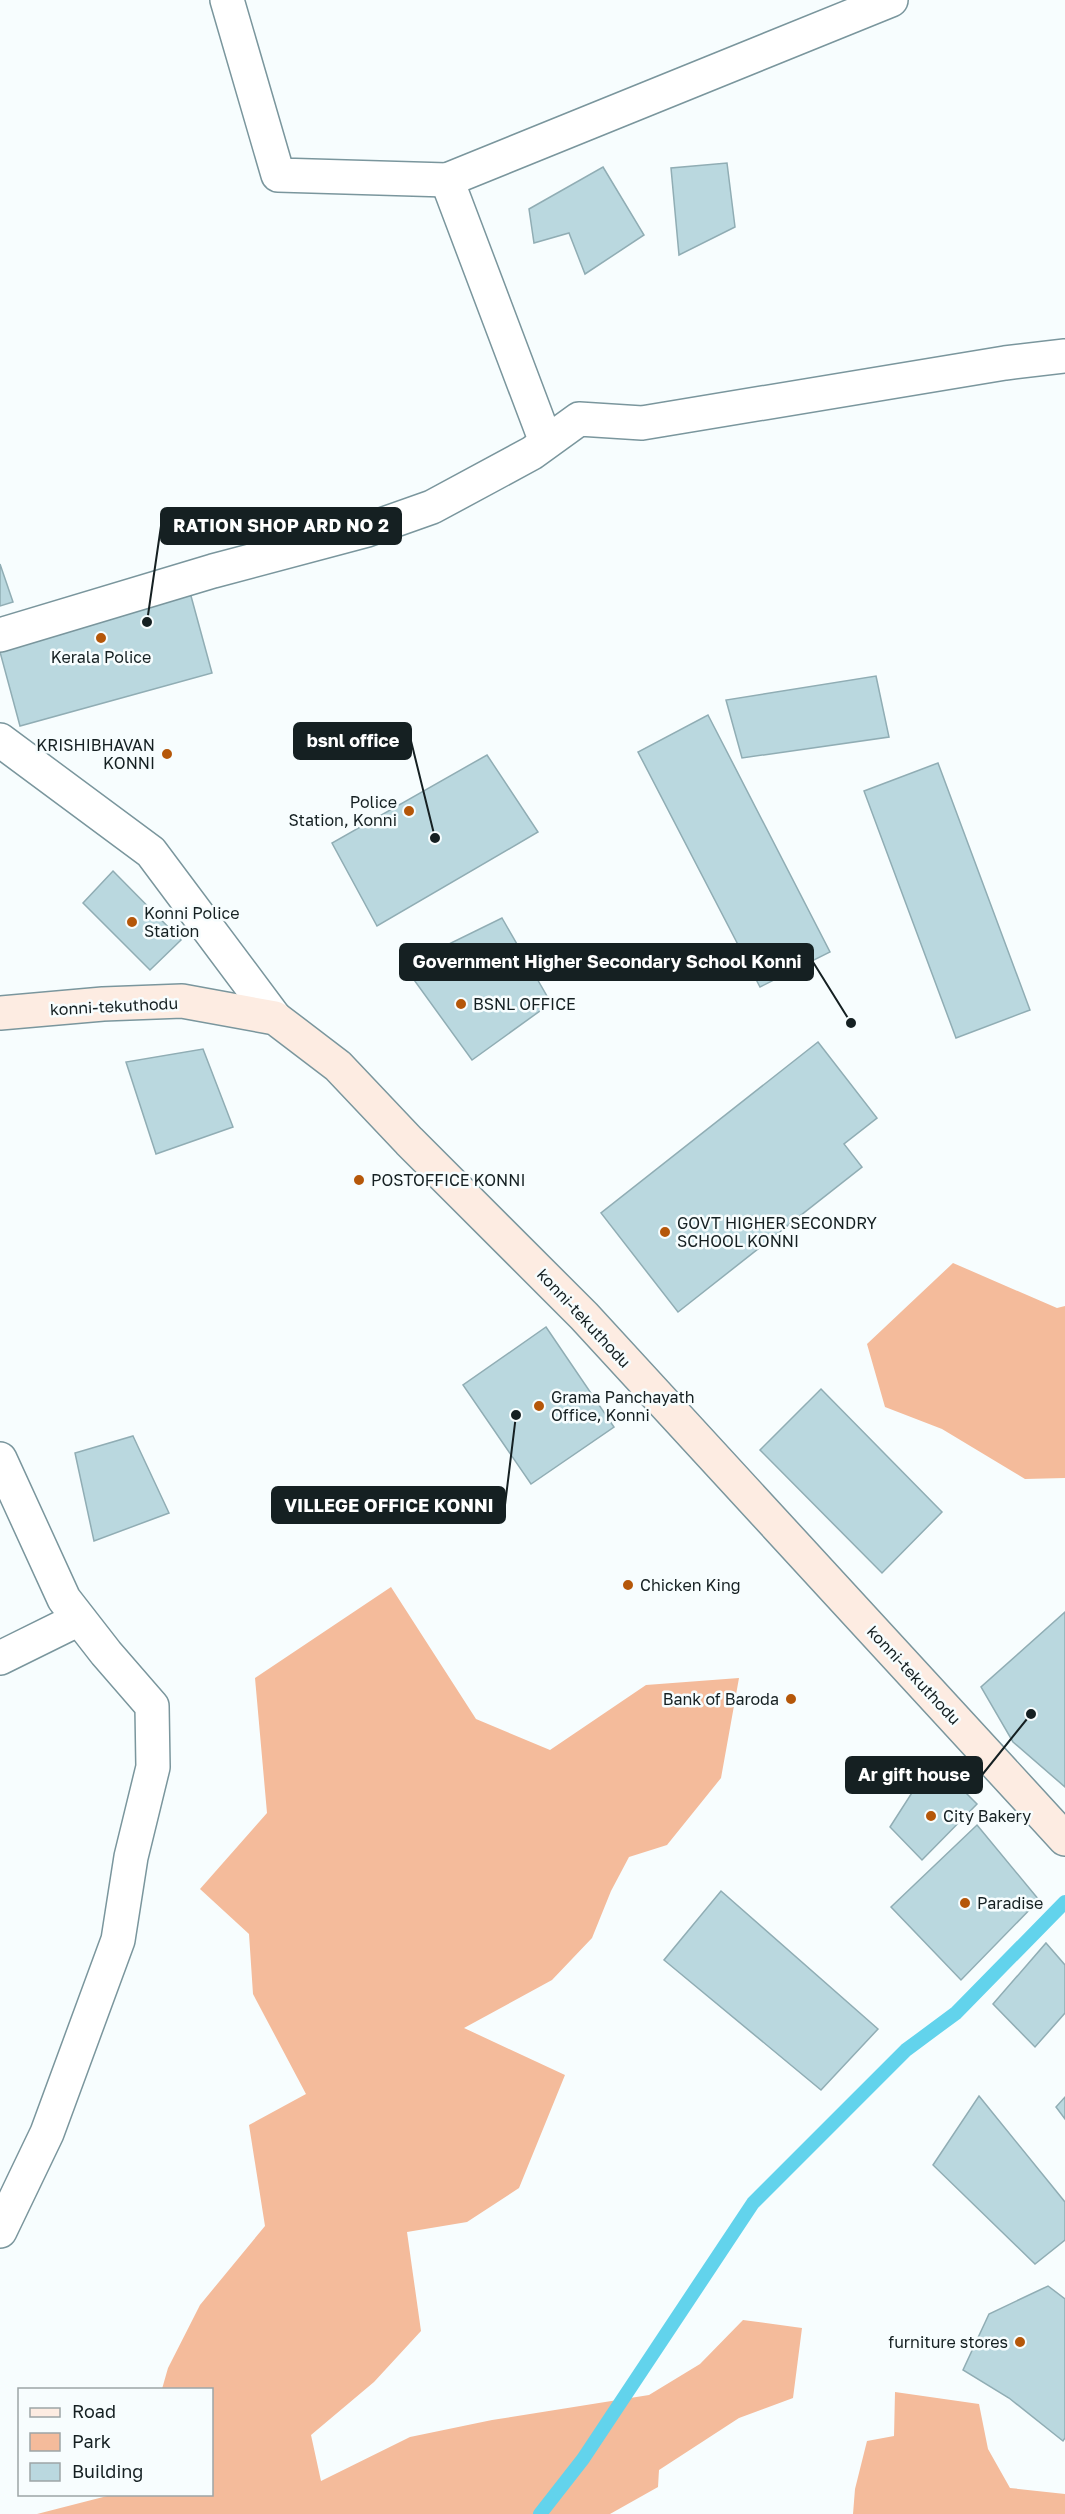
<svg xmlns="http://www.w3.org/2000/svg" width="1065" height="2514" viewBox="0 0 1065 2514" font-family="'Golos Text',sans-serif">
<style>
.green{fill:#f4bb9b}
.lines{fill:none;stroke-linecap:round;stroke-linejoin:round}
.stream{stroke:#62d3ec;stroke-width:14}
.building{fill:#bad8df;stroke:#90adb4;stroke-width:1.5}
.street-casing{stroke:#7a969d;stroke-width:36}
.secondary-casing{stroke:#7a969d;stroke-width:36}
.street{stroke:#fff;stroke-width:33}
.secondary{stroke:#fdece2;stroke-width:33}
.poi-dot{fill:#b55709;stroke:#f7fdfe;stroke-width:2}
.labels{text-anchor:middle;stroke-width:5;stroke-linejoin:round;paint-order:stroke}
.poi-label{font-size:16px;fill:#152022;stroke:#f7fdfe;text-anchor:start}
.street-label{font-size:16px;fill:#152022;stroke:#f7fdfe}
.leader{fill:none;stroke:#152022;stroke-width:2}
.callout-dot{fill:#152022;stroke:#f7fdfe;stroke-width:2}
.callout{fill:#152022;stroke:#152022;stroke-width:2}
.callout-label{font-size:18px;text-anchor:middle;font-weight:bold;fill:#fff}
</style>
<rect width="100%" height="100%" fill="#f7fdfe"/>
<g class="green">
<polygon points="953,1263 1057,1308 1065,1306 1065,1478 1025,1479 942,1429 885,1407 867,1344"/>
<polygon points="391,1587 476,1719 550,1750 646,1685 739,1678 721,1778 667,1845 629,1857 611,1891 592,1938 552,1980 464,2028 565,2075 519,2188 467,2222 407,2232 421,2331 374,2382 311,2435 321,2481 410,2437 492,2420 649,2395 700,2364 743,2320 802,2328 793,2398 739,2418 659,2470 658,2487 610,2514 37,2514 111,2495 212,2494 212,2390 162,2389 168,2368 200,2305 265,2226 249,2125 306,2094 253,1994 249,1934 200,1889 267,1813 255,1678"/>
<polygon points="895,2392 979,2404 988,2449 1010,2488 1065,2494 1065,2514 853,2514 855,2489 867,2441 894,2436"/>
</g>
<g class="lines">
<polyline class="stream" points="540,2514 583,2459 753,2203 906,2050 956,2013 1065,1902"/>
</g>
<g class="building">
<polygon points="727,163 735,227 679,255 671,168"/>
<polygon points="603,167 644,235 585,274 569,233 534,243 529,209"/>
<polygon points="0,564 13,602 0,606"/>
<polygon points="185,574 212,673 20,726 0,652 0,625"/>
<polygon points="876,676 889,737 742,758 726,700"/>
<polygon points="708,715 830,952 760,987 638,752"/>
<polygon points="487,755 538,832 377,926 332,843"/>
<polygon points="938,763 1030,1010 956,1038 864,791"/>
<polygon points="113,871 181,940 150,970 83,903"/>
<polygon points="502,918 551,1003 472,1060 404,966"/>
<polygon points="818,1042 877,1118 844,1144 862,1167 678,1312 601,1213"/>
<polygon points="203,1049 233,1127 156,1154 126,1062"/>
<polygon points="546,1327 614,1427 531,1484 463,1385"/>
<polygon points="821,1389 942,1512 882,1573 760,1450"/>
<polygon points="133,1436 169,1513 94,1541 75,1453"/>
<polygon points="1065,1612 1065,1787 1013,1742 981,1687"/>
<polygon points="933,1760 977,1804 922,1860 890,1827"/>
<polygon points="977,1825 1039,1900 961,1980 891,1907"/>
<polygon points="721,1891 878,2029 821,2090 664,1960"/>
<polygon points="1046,1943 1065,1965 1065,2013 1035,2047 993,2004"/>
<polygon points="979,2096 1065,2202 1065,2240 1035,2264 933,2165"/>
<polygon points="1065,2097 1065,2119 1056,2107"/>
<polygon points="1048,2286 1065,2299 1065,2438 1063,2441 1009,2398 963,2370 989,2314"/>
</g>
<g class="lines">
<defs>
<g id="street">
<polyline points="227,0 278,175 447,180"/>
<polyline points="546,442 447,180 891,0"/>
<polyline points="0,635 213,571 367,530 432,507 532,453 579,419 642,423 1005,363 1065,356"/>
<polyline points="0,740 151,852 275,1018"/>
<polyline points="0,1459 64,1599 106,1653 152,1706 153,1767 131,1857 118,1940 47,2133 0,2231"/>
<polyline points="0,1658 79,1619"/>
</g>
<polyline id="secondary" points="0,1013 103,1004 182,1001 275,1018 338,1066 409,1141 584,1316 1065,1839"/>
</defs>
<use href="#street" class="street-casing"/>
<use href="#secondary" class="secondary-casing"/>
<use href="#street" class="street"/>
<use href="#secondary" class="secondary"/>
</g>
<g class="poi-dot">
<circle cx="101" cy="638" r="6"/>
<circle cx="167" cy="754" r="6"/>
<circle cx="409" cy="811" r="6"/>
<circle cx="132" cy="922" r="6"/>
<circle cx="461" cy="1004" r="6"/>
<circle cx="359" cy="1180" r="6"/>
<circle cx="665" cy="1232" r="6"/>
<circle cx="539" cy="1406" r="6"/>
<circle cx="628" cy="1585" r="6"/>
<circle cx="791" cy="1699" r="6"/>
<circle cx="931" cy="1816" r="6"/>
<circle cx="965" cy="1903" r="6"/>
<circle cx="1020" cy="2342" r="6"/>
</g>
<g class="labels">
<g class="poi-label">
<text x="101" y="663" text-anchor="middle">Kerala Police</text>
<text x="155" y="751" text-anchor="end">KRISHIBHAVAN<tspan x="155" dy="18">KONNI</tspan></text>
<text x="397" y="808" text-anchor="end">Police<tspan x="397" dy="18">Station, Konni</tspan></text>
<text x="144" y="919">Konni Police<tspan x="144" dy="18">Station</tspan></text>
<text x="473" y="1010">BSNL OFFICE</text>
<text x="371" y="1186">POSTOFFICE KONNI</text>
<text x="677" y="1229">GOVT HIGHER SECONDRY<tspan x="677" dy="18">SCHOOL KONNI</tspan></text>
<text x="551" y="1403">Grama Panchayath<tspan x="551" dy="18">Office, Konni</tspan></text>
<text x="640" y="1591">Chicken King</text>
<text x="779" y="1705" text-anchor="end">Bank of Baroda</text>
<text x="943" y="1822">City Bakery</text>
<text x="977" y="1909">Paradise</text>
<text x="1008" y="2348" text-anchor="end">furniture stores</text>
</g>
<g class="street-label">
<text transform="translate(114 1006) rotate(-3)" y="6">konni-tekuthodu</text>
<text transform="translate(584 1318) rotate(47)" y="6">konni-tekuthodu</text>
<text transform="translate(914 1675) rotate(47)" y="6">konni-tekuthodu</text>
</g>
</g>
<path class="leader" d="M147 622L161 526M435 838L411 741M851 1023L813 962M516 1415L505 1505M1031 1714L982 1775"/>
<g class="callout-dot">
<circle cx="147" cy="622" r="6"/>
<circle cx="435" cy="838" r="6"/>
<circle cx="851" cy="1023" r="6"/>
<circle cx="516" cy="1415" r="6"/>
<circle cx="1031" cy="1714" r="6"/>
</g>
<g class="callout">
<rect x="161" y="508" width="240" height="36" rx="6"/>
<rect x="294" y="723" width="117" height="36" rx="6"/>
<rect x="400" y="944" width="413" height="36" rx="6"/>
<rect x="272" y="1487" width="233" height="36" rx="6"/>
<rect x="846" y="1757" width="136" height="36" rx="6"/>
</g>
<g class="callout-label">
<text x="281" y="532">RATION SHOP ARD NO 2</text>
<text x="353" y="747">bsnl office</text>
<text x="607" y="968">Government Higher Secondary School Konni</text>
<text x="389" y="1512">VILLEGE OFFICE KONNI</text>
<text x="914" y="1781">Ar gift house</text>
</g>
<rect x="18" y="2388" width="195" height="108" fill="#f7fdfe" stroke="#9da5a6" stroke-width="1.5"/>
<rect x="30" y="2408" width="30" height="9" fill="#fdece2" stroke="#9da5a6" stroke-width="1.5"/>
<text x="72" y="2418" font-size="18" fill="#152022">Road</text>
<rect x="30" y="2433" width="30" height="18" fill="#f4bb9b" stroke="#9da5a6" stroke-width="1.5"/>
<text x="72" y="2448" font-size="18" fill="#152022">Park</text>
<rect x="30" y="2463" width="30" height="18" fill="#bad8df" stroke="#9da5a6" stroke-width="1.5"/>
<text x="72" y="2478" font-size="18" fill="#152022">Building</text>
</svg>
